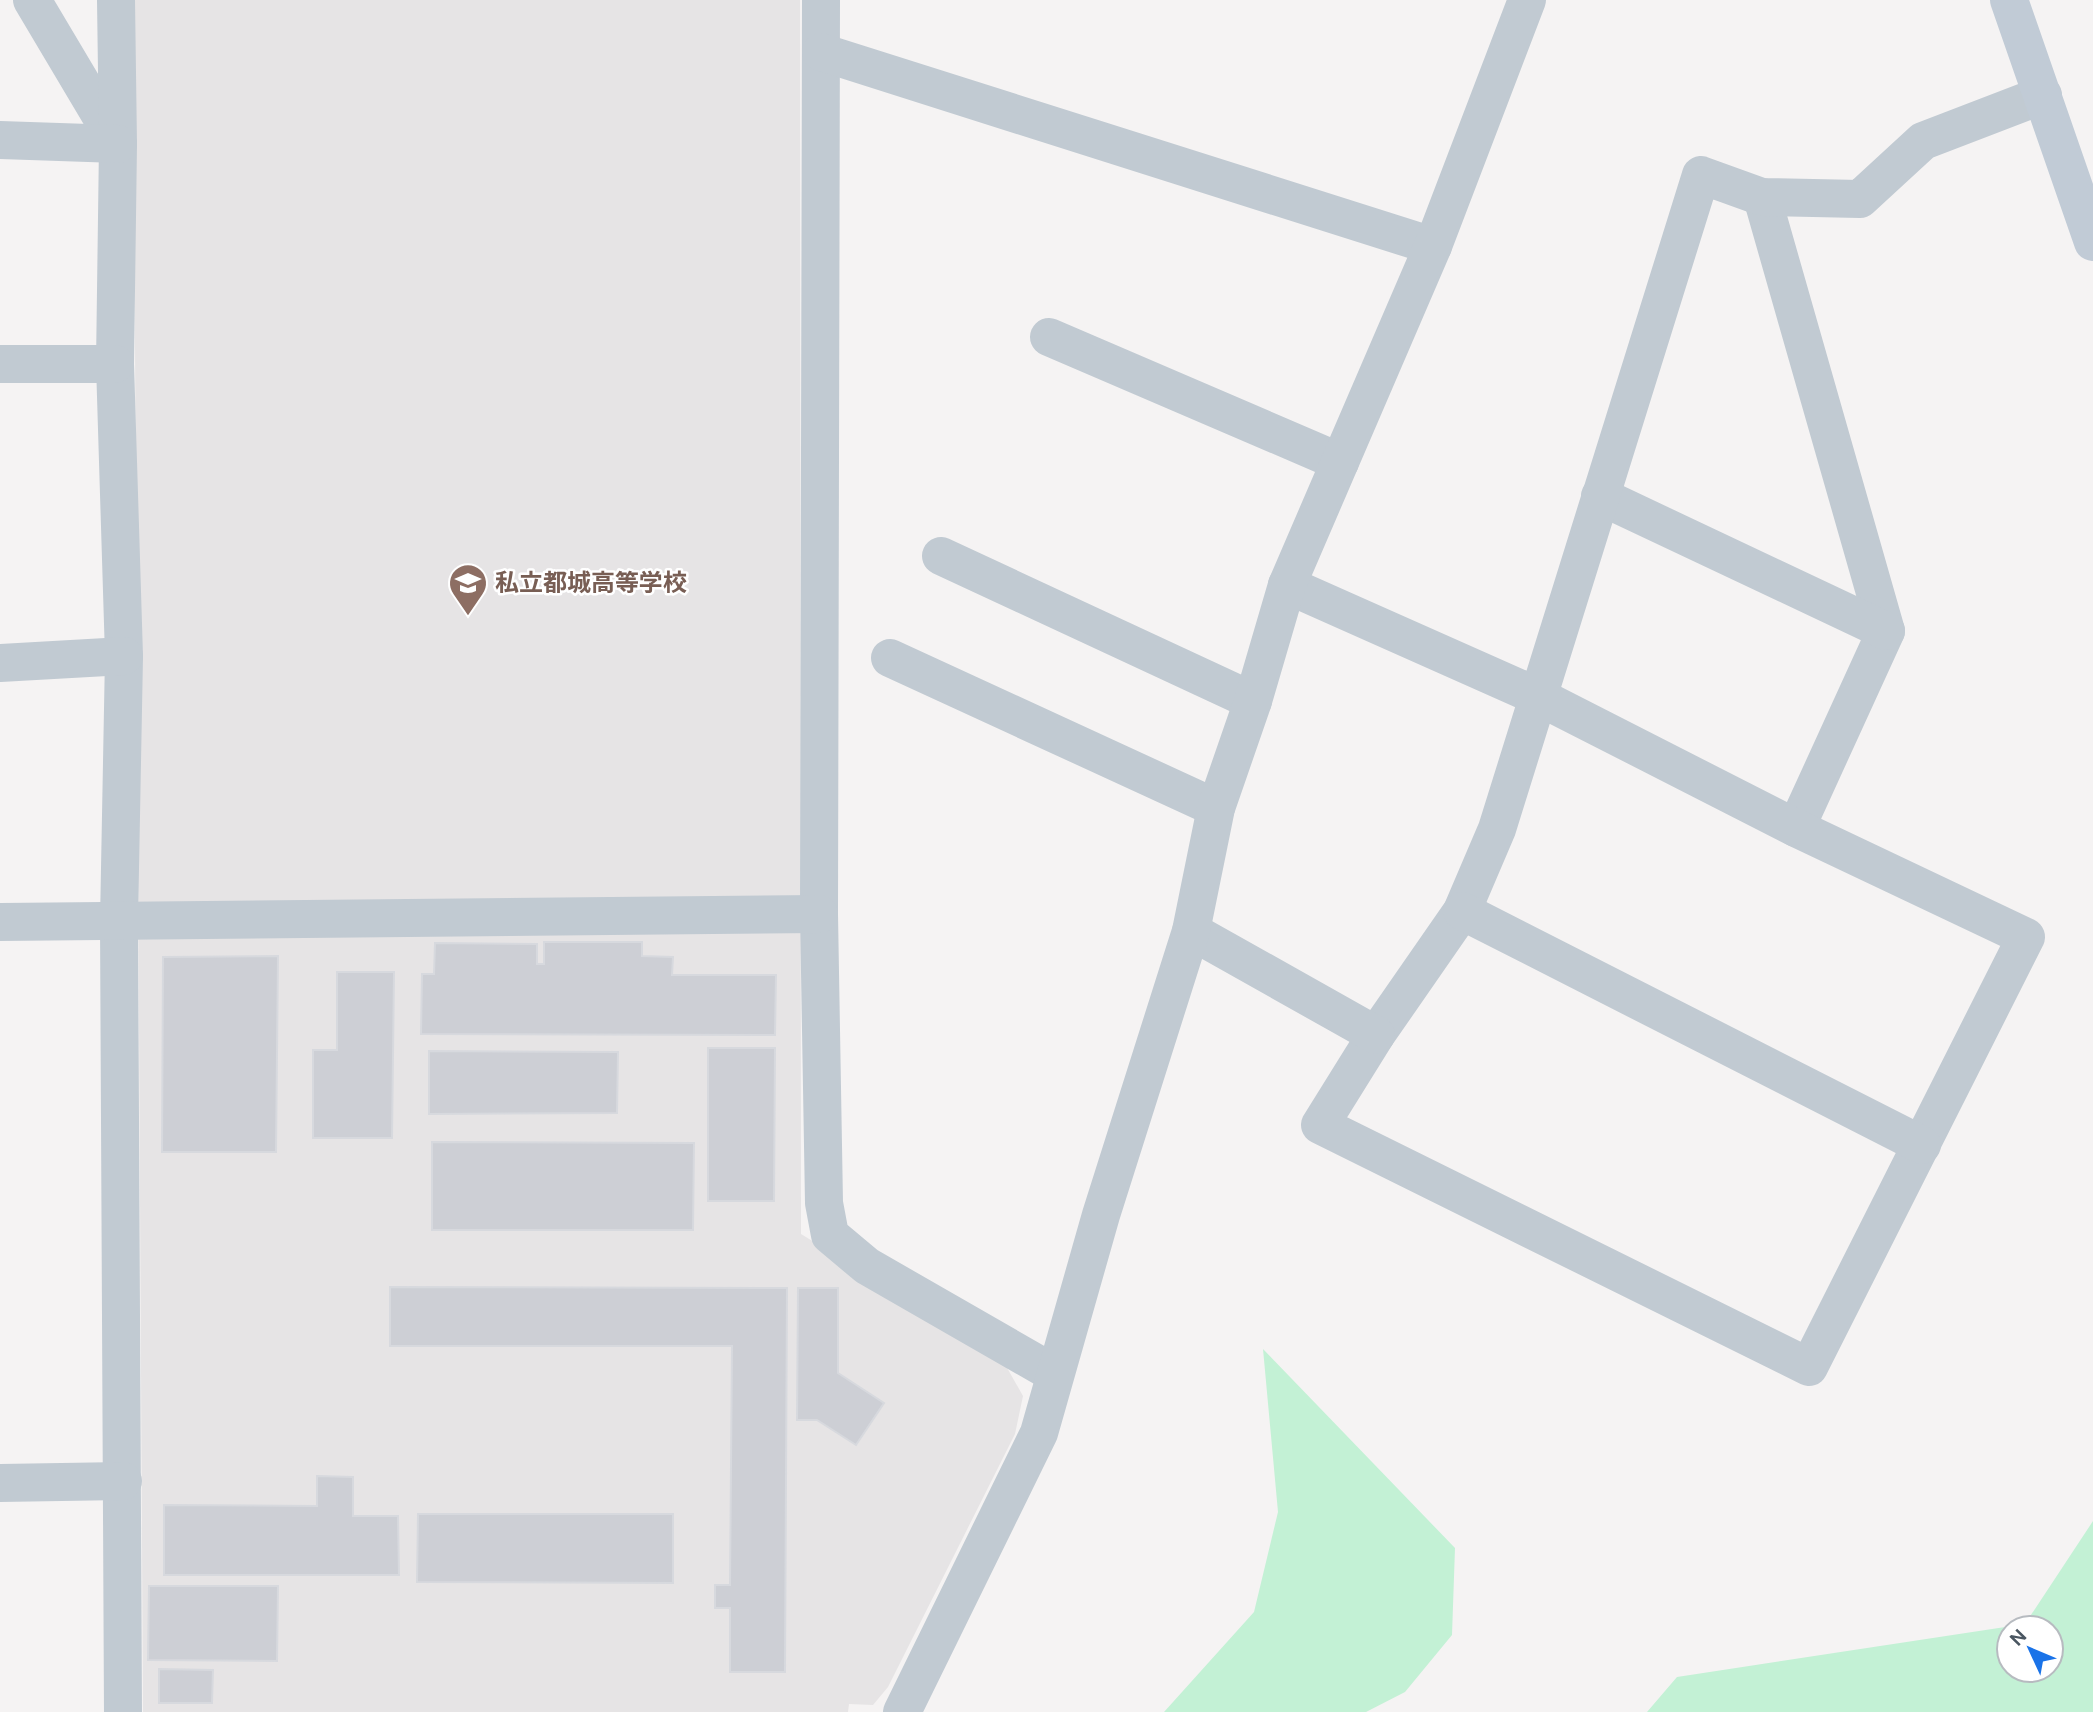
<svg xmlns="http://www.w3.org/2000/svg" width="2093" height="1712" viewBox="0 0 2093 1712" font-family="'DM Sans','Noto Sans JP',sans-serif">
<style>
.education{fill:#e6e4e5}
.green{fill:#c3f1d5;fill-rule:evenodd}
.building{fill:#cdcfd5;stroke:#d7d9de;stroke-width:2}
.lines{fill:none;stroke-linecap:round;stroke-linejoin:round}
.street{stroke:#c1cad2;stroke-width:38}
.secondary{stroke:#c1cbd6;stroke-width:38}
.labels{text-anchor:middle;stroke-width:5;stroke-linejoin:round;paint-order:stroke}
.education-label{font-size:24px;font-weight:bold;fill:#785e54;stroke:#fff;text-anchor:start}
</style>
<rect width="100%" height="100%" fill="#f5f3f3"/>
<polygon class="education" points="133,0 800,0 801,1234 1001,1357 1023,1396 1015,1434 888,1687 873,1705 849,1704 848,1712 143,1712"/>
<g class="green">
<polygon points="1263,1349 1455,1548 1452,1635 1405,1692 1366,1712 1164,1712 1254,1612 1278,1512"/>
<path d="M2093,1521V1712H1647L1677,1677L2025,1624ZM2051,1628V1670H2009V1628Z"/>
</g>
<g class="building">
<polygon points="544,942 642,942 642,956 673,957 672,975 776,975 775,1035 421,1034 422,974 434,974 435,943 537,944 537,964 544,964"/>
<polygon points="278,956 276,1152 162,1152 163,957"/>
<polygon points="337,972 394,972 392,1138 313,1138 313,1050 337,1050"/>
<polygon points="708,1048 775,1048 774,1201 708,1201"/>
<polygon points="429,1051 618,1052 617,1113 429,1114"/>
<polygon points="432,1142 694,1143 693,1230 432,1230"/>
<polygon points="390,1287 787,1288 785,1672 730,1672 730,1608 715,1608 715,1585 730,1585 732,1346 390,1346"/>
<polygon points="798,1288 838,1288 838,1373 884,1403 856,1445 817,1420 797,1420"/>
<polygon points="317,1476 353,1477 353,1516 398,1516 399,1575 164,1575 164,1505 317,1506"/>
<polygon points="418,1514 673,1514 673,1583 417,1582"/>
<polygon points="149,1586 278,1586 277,1661 148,1660"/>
<polygon points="159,1669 213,1670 212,1703 159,1703"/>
</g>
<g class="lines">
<g class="street">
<polyline points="32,0 117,143"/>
<polyline points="116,0 118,144 115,364 124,656 119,922 123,1712"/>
<polyline points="821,0 819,914 824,1203 830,1235 867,1266 1055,1374"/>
<polyline points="821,52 1433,246"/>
<polyline points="0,140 118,144"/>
<polyline points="1762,197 1886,631 1796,828"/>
<polyline points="1049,337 1340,462"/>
<polyline points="0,364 115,364"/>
<polyline points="1600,496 1886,631"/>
<polyline points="941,556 1253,701"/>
<polyline points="1287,585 1539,697 1796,828 2026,937 1809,1367 1320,1125 1376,1035 1462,911 1497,829 1701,175 1762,197 1860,199 1923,141 2043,95"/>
<polyline points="890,658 1216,808"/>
<polyline points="0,663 124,656"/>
<polyline points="1462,911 1922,1145"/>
<polyline points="0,922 819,914"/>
<polyline points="1191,931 1376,1035"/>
<polyline points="0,1483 123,1481"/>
<polyline points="902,1712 1039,1433 1101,1215 1191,931 1216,808 1253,701 1287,585 1433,246 1527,0"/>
</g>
<polyline class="secondary" points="2009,0 2093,242"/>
</g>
<defs>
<symbol id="school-pin" viewBox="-11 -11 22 30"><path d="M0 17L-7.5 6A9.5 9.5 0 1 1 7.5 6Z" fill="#8d6e63" stroke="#fff"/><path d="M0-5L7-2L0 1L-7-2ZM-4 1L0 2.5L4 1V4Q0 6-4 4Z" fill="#fff"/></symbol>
</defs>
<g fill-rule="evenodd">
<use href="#school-pin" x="446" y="561" width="44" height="60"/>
</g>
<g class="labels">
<g class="education-label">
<text x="495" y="591">私立都城高等学校</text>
</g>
</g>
<g transform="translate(2030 1649) rotate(314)"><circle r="33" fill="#ffffff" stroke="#b7bbc0" stroke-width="2"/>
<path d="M0-5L12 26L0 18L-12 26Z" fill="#1a73e8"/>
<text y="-10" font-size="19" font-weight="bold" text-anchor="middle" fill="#4a5661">N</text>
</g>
</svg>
